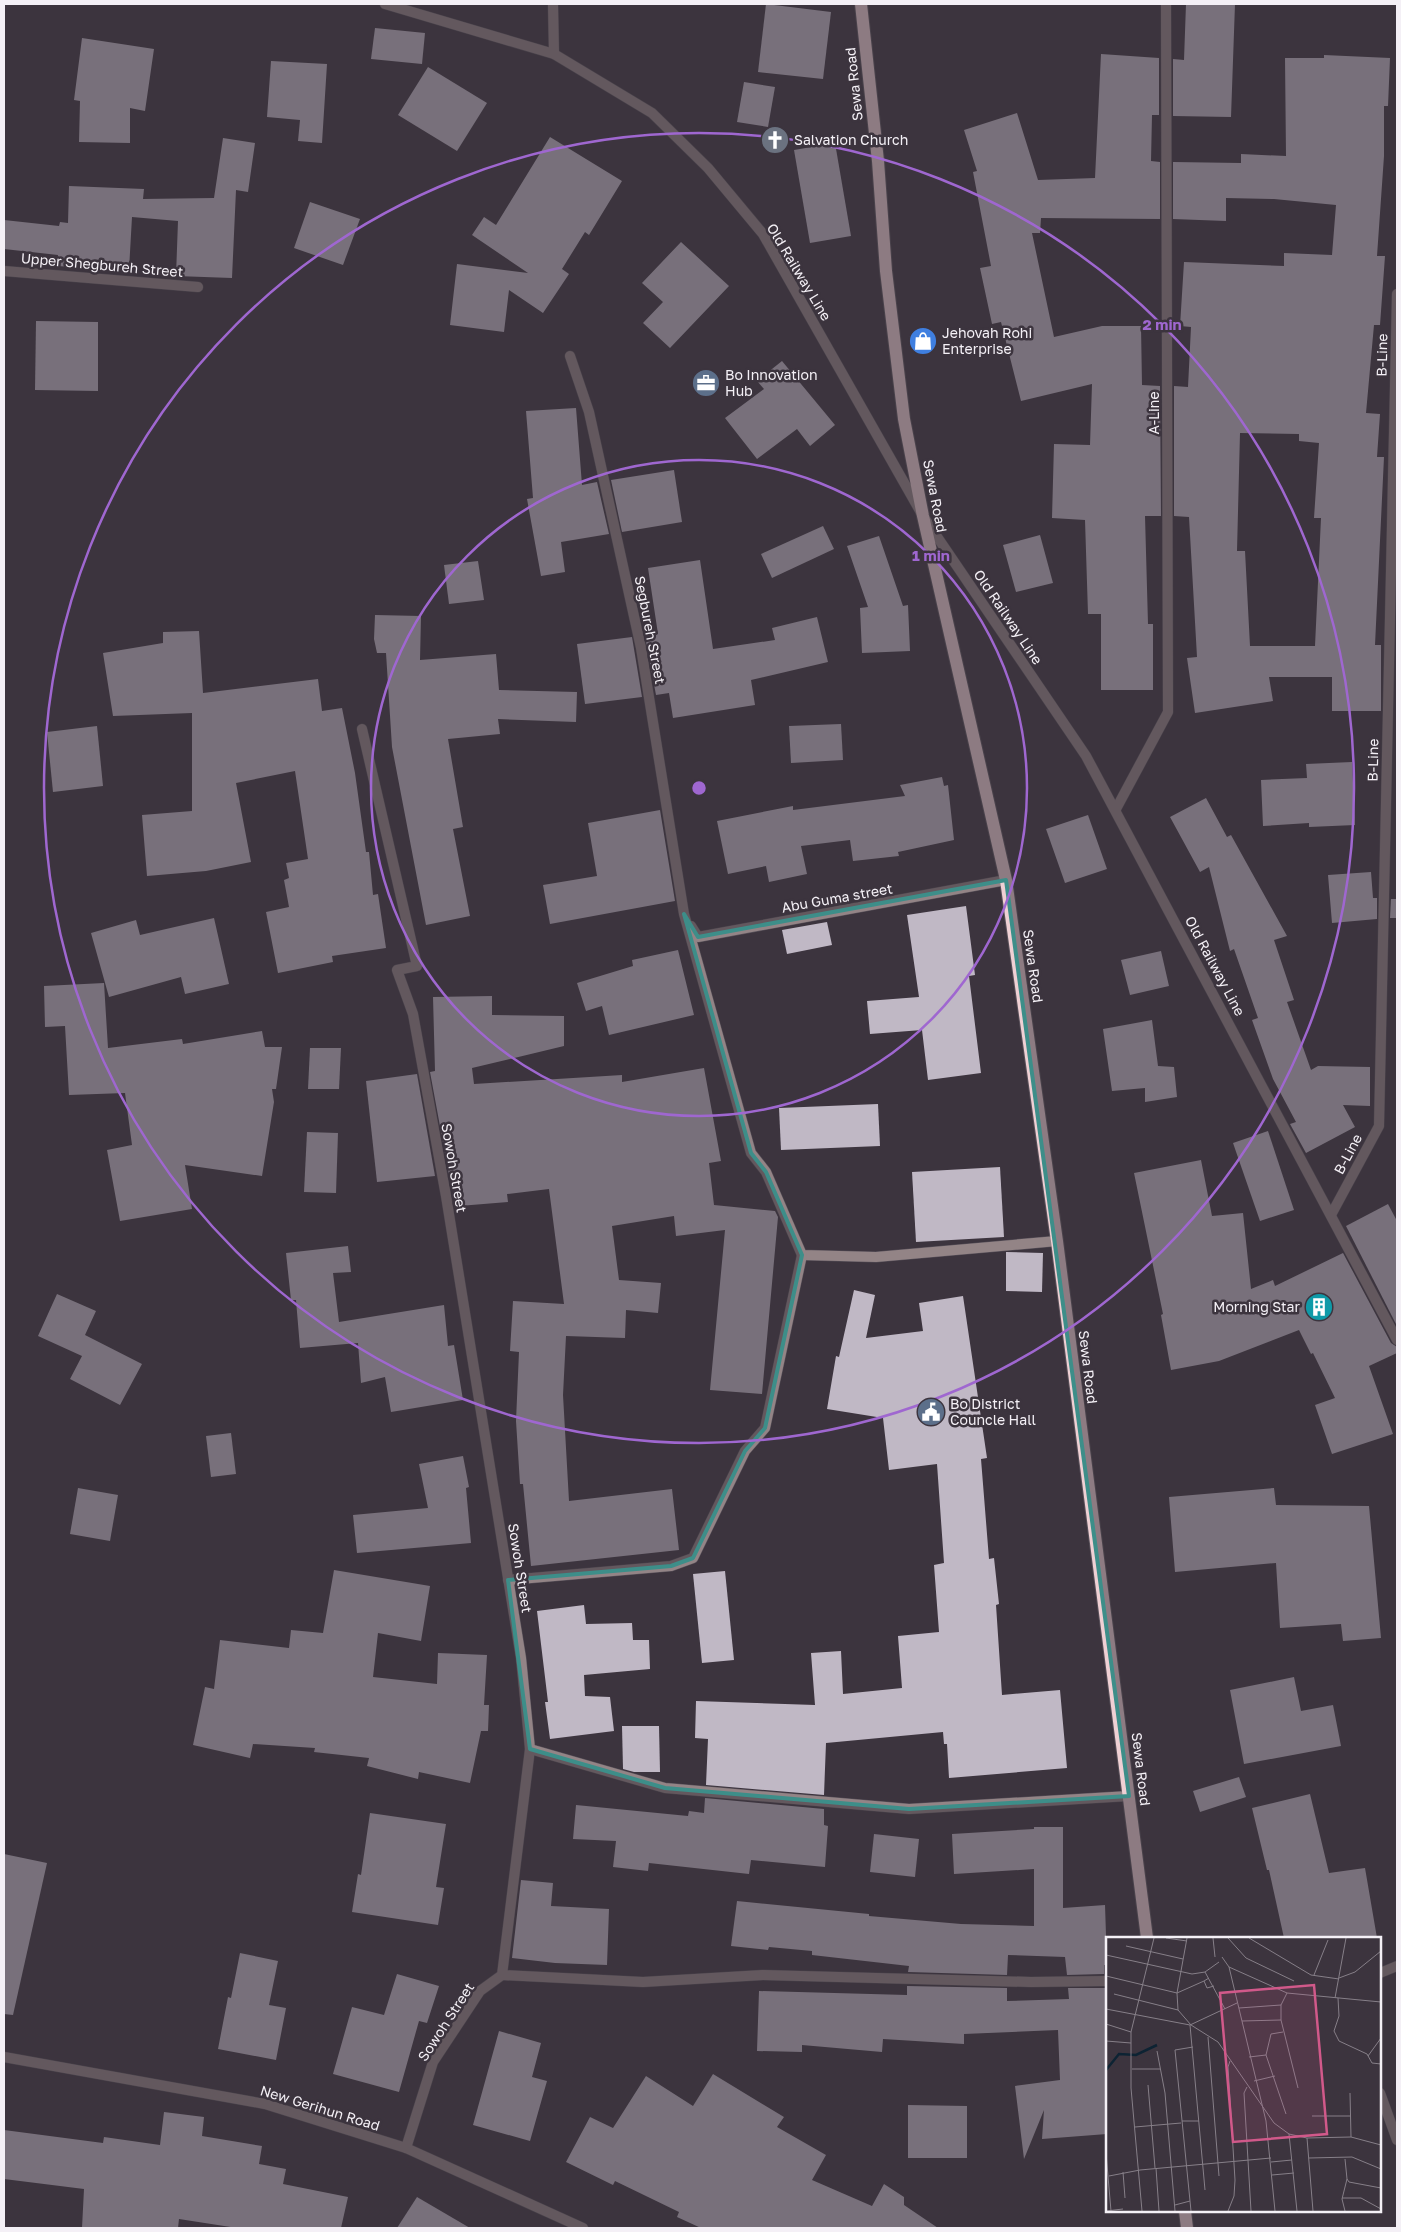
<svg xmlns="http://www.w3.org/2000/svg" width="1401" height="2232" viewBox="0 0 1401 2232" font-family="'Golos Text',sans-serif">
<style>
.building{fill:#c0b8c5;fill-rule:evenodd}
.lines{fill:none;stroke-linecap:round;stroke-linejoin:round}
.minor-casing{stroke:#59525b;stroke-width:11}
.tertiary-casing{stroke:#59525b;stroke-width:11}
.primary-casing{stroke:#59525b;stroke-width:14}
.minor{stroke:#938486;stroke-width:10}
.tertiary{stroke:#938486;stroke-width:10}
.primary{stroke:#efd0d4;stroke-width:12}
.marked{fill:none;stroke:#3d8e89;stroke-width:4;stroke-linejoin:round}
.ring{fill:none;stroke:#9f67d0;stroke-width:2.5}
.labels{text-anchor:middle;stroke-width:5;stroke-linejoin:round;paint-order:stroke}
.street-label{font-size:14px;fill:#f4f0f6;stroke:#3c343e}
.poi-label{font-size:14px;fill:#f4f0f6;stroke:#3c343e;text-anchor:start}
.inset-river{fill:none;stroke:#0d2333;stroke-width:2.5}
.inset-road{fill:none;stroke:#867f88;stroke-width:1}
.view{fill:#d1598a;fill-opacity:0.15;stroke:#d1598a;stroke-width:2.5}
.inset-edge{fill:none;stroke:#f4f0f6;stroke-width:2.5}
.centre{fill:#9f67d0;stroke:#3c343e;stroke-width:2.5}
.ring-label{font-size:15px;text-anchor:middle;font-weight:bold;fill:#9f67d0;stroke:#3c343e;stroke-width:5;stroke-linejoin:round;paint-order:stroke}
</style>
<rect width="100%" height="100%" fill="#3c343e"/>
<g class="building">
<polygon points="766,4 831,12 823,79 758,72"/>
<polygon points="1186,4 1235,4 1231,117 1173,116 1173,59 1184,60"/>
<polygon points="375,28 425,33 422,64 371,59"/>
<polygon points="82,38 154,49 145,111 130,108 130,143 79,142 80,101 74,100"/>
<polygon points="1101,54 1159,58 1159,115 1152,115 1151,161 1160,162 1160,219 1041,218 1040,233 1032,233 1054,337 1102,326 1141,326 1142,385 1160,386 1161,516 1145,516 1148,624 1153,624 1153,690 1101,690 1101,614 1088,614 1085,520 1052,518 1054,444 1090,445 1092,384 1021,401 1001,322 992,324 980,268 991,266 973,172 977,171 964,130 1017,113 1038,180 1095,178"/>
<path d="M1324,55L1390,58L1388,106H1384V156L1377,256H1385L1380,325H1374L1366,413L1380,414L1377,457H1384L1375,645H1381V711H1332V677H1269L1273,701L1195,713L1187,658L1197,657L1189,517L1174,516V386L1188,387L1191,327L1180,326L1184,262L1284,266V253L1332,255L1336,205L1274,199L1226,198V221L1173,219V162L1241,163V154L1286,156L1285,58H1324ZM1240,433L1299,434V441L1319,443L1314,518H1321L1315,646H1250L1245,551H1237Z"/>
<polygon points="271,61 327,64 322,143 298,141 300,120 267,117"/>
<polygon points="428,67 487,103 457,151 398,115"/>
<polygon points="744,82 775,87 768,127 737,122"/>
<polygon points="550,137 622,181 589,235 585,232 562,269 569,274 543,313 509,290 504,332 450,325 457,264 528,273 472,235 484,217 496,225"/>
<polygon points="223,138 255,143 248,192 236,190 232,278 176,276 178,221 132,217 129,270 57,266 58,255 4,249 4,220 59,226 60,222 68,223 69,186 144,189 143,199 214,198"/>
<polygon points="835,143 851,236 810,243 794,150"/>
<polygon points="310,202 360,219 343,265 294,248"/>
<polygon points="681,242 729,286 670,348 643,323 663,302 642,283"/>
<polygon points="36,321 98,322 98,391 35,390"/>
<polygon points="782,361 835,425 810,446 797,429 757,459 725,418 764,389 757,381"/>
<polygon points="576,408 582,485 597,482 609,534 561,542 565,572 541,576 527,499 533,498 526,411"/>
<polygon points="674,470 682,522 622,532 611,480"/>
<polygon points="823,526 834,549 772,578 761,554"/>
<polygon points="1040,535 1053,583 1016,592 1003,545"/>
<polygon points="879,536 903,606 908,605 910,651 862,653 860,608 868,607 847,546"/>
<polygon points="700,560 713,649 775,640 772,628 817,617 828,662 751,680 755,705 673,718 669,693 656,695 645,636 658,634 648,568"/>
<polygon points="478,561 484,600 449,604 444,565"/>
<polygon points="375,615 421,616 420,660 496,654 499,690 577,692 576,722 498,719 500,734 448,739 463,827 453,829 470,916 426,925 392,747 386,653 377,653 374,639"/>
<polygon points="199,631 203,693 318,679 322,711 342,708 355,773 366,852 369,852 373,895 378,894 386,948 332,956 333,962 278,973 266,912 289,907 284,880 289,878 286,863 308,859 295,771 236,783 251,862 206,871 147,876 142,815 192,811 192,713 113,716 103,653 163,643 163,632"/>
<polygon points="632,637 642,697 585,704 577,644"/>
<polygon points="841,724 843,760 791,763 789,726"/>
<polygon points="97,726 103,786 53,792 47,732"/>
<polygon points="1352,762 1355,825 1309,827 1309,823 1263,826 1261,780 1307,778 1306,764"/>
<polygon points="942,777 944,786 948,785 954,840 898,852 899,856 853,861 850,840 801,846 807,874 769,882 766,866 728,874 717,821 793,806 793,810 905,796 900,785"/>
<polygon points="1206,798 1227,837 1231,835 1287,936 1274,940 1294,1000 1287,1002 1311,1070 1318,1066 1370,1067 1370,1106 1343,1105 1355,1127 1306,1153 1290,1124 1296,1122 1273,1079 1252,1020 1258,1018 1234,949 1230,951 1209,867 1200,872 1170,817"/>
<polygon points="660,810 675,901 550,924 543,885 597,876 588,823"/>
<polygon points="1088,815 1107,869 1065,883 1046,829"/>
<polygon points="1371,872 1373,898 1377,898 1377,919 1332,923 1328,875"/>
<polygon points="1391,899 1397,899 1397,918 1390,918"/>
<polygon points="966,906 975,975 969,976 981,1073 928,1080 922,1030 870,1034 867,1001 919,997 907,915"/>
<polygon points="214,918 229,984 185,994 181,977 109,997 91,933 136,920 140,935"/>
<polygon points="827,922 832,945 787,954 782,930"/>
<polygon points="678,950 694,1015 609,1035 602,1006 586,1011 577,983 633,966 632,960"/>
<polygon points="1161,951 1169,986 1130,995 1121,960"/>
<polygon points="104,983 108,1048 182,1039 183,1044 262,1031 265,1047 282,1047 276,1089 272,1089 274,1102 262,1176 185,1165 192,1209 120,1221 107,1150 132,1145 125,1093 69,1095 65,1026 45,1027 44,986"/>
<polygon points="492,996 492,1015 564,1016 564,1046 472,1068 474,1084 622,1075 622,1082 704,1068 721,1161 709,1163 714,1205 775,1211 778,1217 762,1394 710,1390 725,1230 676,1236 674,1216 612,1226 619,1280 661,1283 658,1313 626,1310 625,1338 566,1336 563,1395 569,1501 672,1489 679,1550 531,1566 523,1484 520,1484 516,1421 519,1352 510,1351 513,1301 564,1304 549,1189 507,1194 508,1202 459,1206 456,1174 449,1175 430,1072 435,1071 433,997"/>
<polygon points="1152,1020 1158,1066 1174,1067 1177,1097 1145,1102 1145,1088 1112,1091 1103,1029"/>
<polygon points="310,1048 341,1048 339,1089 308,1089"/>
<polygon points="417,1074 435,1176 377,1182 366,1081"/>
<polygon points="878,1104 880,1146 781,1150 779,1108"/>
<polygon points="1268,1131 1294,1210 1260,1221 1233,1143"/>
<polygon points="307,1132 338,1133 336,1193 304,1192"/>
<polygon points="1201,1160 1212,1216 1243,1213 1251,1289 1273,1280 1275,1286 1343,1253 1391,1343 1397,1347 1397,1353 1369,1366 1393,1434 1332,1454 1315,1405 1335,1398 1313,1353 1311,1354 1299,1330 1219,1361 1171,1370 1161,1315 1163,1314 1134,1173"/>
<polygon points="1000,1167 1004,1237 916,1242 912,1172"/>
<polygon points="1388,1204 1397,1221 1397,1326 1346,1226"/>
<polygon points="348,1246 351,1272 333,1273 339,1322 444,1305 448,1346 454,1345 463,1400 391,1412 385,1377 361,1383 358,1343 300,1348 296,1300 291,1300 286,1253"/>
<polygon points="1006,1252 1043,1253 1042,1292 1006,1291"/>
<polygon points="854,1290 875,1295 866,1338 923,1331 919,1303 963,1296 987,1458 981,1459 989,1559 994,1558 999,1604 996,1605 1002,1695 1060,1690 1067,1768 949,1778 947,1744 944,1744 943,1732 826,1743 824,1795 706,1785 708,1739 695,1738 696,1701 815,1705 811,1653 841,1651 843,1694 902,1688 898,1636 939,1632 934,1565 944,1563 937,1464 889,1470 883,1418 827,1409 836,1356 839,1357"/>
<polygon points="57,1294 96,1311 85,1335 142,1364 120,1405 70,1379 82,1356 38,1336"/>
<polygon points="231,1433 236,1474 211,1477 206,1436"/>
<polygon points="463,1456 469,1487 466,1488 471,1543 357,1553 353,1515 428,1508 419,1464"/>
<polygon points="78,1488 118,1495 110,1541 70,1534"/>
<polygon points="1274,1488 1276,1505 1369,1506 1381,1638 1343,1641 1341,1624 1280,1628 1276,1563 1175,1572 1169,1497"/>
<polygon points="334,1570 430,1586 421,1641 378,1633 373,1677 437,1684 438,1653 487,1655 484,1705 489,1705 488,1731 481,1731 470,1783 419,1772 418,1779 367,1766 369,1758 314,1752 315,1748 253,1744 250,1758 193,1745 205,1687 214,1689 220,1640 289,1648 291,1630 323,1633"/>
<polygon points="725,1571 734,1660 702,1663 693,1574"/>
<polygon points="584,1605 586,1624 632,1623 633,1640 649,1640 650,1669 584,1675 585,1696 610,1697 614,1731 550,1739 545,1702 548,1702 537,1611"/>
<polygon points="1294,1677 1301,1711 1333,1705 1341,1746 1244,1764 1230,1690"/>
<polygon points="622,1726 659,1726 660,1772 634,1772 623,1769"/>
<polygon points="1239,1777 1246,1797 1200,1812 1193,1791"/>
<polygon points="1310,1794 1329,1873 1365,1868 1377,1938 1284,1938 1269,1870 1267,1870 1252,1808"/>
<polygon points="705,1798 824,1809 824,1825 828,1826 825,1867 751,1860 749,1874 649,1863 648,1871 613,1867 616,1841 573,1839 576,1805 688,1816 689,1811 704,1813"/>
<polygon points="370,1813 446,1824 436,1887 444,1888 438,1925 352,1912 358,1874 361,1875"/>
<polygon points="1034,1827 1063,1827 1063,1908 1105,1905 1107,1965 1104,1965 1104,1974 1067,1975 1065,1957 1008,1955 1007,1975 908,1972 909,1966 812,1955 812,1951 769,1947 768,1950 731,1946 737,1901 869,1914 869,1916 961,1924 1034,1926 1034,1869 954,1874 952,1834 1034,1829"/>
<polygon points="874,1834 919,1839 915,1877 870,1872"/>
<polygon points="4,1854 47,1863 13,2015 4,2014"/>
<polygon points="521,1880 553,1883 551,1906 609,1909 607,1965 555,1963 512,1958"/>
<polygon points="240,1953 278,1961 269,2005 286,2008 276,2060 218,2049 228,1997 231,1998"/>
<polygon points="397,1974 439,1986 427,2023 419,2021 399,2092 333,2074 352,2007 384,2015"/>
<polygon points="907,1986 1007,1988 1007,2001 1069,1999 1068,1988 1105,1988 1107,2134 1042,2139 1044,2110 1024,2159 1015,2086 1060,2080 1058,2030 964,2034 964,2044 883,2039 882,2052 802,2045 802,2052 757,2051 759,1991 907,1995"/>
<polygon points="499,2031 541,2043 532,2077 547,2081 530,2141 473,2125"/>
<polygon points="713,2074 784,2117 777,2127 826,2155 812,2180 872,2206 884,2184 904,2197 904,2205 938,2228 701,2228 677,2217 679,2212 615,2181 613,2185 566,2162 590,2117 613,2128 646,2076 693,2106"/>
<polygon points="908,2105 967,2106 967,2158 908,2158"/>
<polygon points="164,2112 204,2117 202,2136 262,2146 259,2164 286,2169 283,2184 348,2197 341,2228 237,2228 179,2219 178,2228 82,2228 84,2189 4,2179 4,2130 103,2143 104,2137 160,2145"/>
<polygon points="417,2197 470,2228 397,2228"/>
</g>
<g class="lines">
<defs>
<g id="minor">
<polyline points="553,4 554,54"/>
<polyline points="4,271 198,287"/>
<polyline points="570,356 589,412 641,648 684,914 751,1153 766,1172 802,1255 876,1257 1057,1241"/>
<polyline points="362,729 417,966 397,970 413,1014 446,1196 521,1658 530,1749 502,1975 480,1991 433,2062 406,2148"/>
<polyline points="1116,809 1168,712 1166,4"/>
<polyline points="691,926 698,937 1006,880"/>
<polyline points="1331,1215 1379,1126 1397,294"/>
<polyline points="508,1580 671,1566 693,1558 745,1451 765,1428 802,1255"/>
<polyline points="530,1749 665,1788 909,1809 1129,1796"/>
<polyline points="1380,1973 1397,1966"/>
<polyline points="502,1975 643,1982 763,1975 1031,1982 1107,1981"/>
<polyline points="1380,2093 1397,2140"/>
</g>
<g id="tertiary">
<polyline points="385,4 554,54 652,113 708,168 763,234 923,516 1086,756 1397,1340"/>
<polyline points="4,2057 265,2104 406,2148 583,2228"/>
</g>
<g id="primary">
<polyline points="861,4 878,161 886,271 904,419 923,516 1006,880 1057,1241 1147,1938"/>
<polyline points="1185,2211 1187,2228"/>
</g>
</defs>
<use href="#minor" class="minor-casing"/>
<use href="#tertiary" class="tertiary-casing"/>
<use href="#primary" class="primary-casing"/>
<use href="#minor" class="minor"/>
<use href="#tertiary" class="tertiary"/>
<use href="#primary" class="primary"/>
</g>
<path d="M0 0H1401V2232H0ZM1006,880L1129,1796L909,1809L665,1788L530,1749L508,1580L671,1566L693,1558L745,1451L765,1428L802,1255L766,1172L751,1153L684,914L698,937Z" fill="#3c343e" fill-opacity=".55" fill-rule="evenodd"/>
<path class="marked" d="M1006,880L1129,1796L909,1809L665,1788L530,1749L508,1580L671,1566L693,1558L745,1451L765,1428L802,1255L766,1172L751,1153L684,914L698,937Z"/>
<g class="ring">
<circle cx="699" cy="788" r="328"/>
<circle cx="699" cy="788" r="655"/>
</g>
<defs>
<symbol id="church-disc" viewBox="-11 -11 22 22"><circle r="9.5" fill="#6b7280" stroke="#3c343e"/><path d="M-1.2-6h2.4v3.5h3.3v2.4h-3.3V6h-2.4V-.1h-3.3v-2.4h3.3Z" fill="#fff"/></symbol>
<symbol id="shop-disc" viewBox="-11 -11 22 22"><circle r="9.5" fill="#3f7fe0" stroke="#3c343e"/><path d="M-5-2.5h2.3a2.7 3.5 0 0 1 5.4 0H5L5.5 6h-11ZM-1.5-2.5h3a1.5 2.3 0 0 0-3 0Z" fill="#fff"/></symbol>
<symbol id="office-disc" viewBox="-11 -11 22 22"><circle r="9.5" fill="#5c6f8a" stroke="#3c343e"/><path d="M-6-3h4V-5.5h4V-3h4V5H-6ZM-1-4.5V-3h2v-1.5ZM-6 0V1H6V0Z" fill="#fff"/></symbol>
<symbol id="building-disc" viewBox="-11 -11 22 22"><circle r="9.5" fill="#0f9aa8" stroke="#3c343e"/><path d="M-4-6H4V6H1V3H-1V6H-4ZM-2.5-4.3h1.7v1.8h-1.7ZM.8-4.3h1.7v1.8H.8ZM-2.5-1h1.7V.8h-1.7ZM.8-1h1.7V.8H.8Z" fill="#fff"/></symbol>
<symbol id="civic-disc" viewBox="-11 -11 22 22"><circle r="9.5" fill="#5c6f8a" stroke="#3c343e"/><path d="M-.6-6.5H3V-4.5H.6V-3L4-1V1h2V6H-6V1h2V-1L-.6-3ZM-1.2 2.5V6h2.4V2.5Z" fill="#fff"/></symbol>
</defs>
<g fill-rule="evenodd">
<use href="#church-disc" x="759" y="124" width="32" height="32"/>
<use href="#shop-disc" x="907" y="325" width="32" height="32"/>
<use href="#office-disc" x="690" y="367" width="32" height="32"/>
<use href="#building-disc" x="1303" y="1291" width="32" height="32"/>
<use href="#civic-disc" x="915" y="1396" width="32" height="32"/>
</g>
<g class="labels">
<g class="street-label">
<text transform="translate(854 84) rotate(-96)" y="5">Sewa Road</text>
<text transform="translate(102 265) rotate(5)" y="5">Upper Shegbureh Street</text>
<text transform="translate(799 272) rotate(59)" y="5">Old Railway Line</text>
<text transform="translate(1382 355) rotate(-89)" y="5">B-Line</text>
<text transform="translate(1154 413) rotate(-90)" y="5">A-Line</text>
<text transform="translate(935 496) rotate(79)" y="5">Sewa Road</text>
<text transform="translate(1008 617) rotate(56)" y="5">Old Railway Line</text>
<text transform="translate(650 630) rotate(79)" y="5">Segbureh Street</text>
<text transform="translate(1373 760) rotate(-89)" y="5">B-Line</text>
<text transform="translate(837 898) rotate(-10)" y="5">Abu Guma street</text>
<text transform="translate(1033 966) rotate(82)" y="5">Sewa Road</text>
<text transform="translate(1215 966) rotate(62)" y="5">Old Railway Line</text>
<text transform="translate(1348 1154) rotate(-62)" y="5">B-Line</text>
<text transform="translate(454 1168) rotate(80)" y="5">Sowoh Street</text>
<text transform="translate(1088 1367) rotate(83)" y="5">Sewa Road</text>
<text transform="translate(520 1568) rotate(81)" y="5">Sowoh Street</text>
<text transform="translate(1141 1769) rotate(83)" y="5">Sewa Road</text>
<text transform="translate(446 2022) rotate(-57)" y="5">Sowoh Street</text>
<text transform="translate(320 2108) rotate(17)" y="5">New Gerihun Road</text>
</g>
<g class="poi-label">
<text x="794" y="145">Salvation Church</text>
<text x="942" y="338">Jehovah Rohi<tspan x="942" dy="16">Enterprise</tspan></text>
<text x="725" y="380">Bo Innovation<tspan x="725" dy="16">Hub</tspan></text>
<text x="1300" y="1312" text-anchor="end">Morning Star</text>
<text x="950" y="1409">Bo District<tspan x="950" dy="16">Councle Hall</tspan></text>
</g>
</g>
<g transform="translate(1106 1937)">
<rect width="275" height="275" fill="#3c343e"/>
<path class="inset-river" d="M0,133L13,117L30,118L51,108"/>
<path class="inset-road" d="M60,1L81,4M81,1L71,56L72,73L85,88L112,105L168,186L183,197L201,201L245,200L275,208M107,1L109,20M122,1L140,21L188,44M143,1L205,38L233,42M20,9L77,22M0,18L86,37L99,35L113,25M116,20L123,30L160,184L169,274M123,30L181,56L275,65M99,35L119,72M208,38L222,3M0,39L71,56L98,44M103,41L98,44L101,51L108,49M233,41L249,35L275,14M181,56L175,68V83L192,151M8,57L72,73M229,61L240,1M232,61L233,79L228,94L233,104L261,117L266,126L275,127M133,71L175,68M0,72L84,88L131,66M136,84L175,83M0,87L25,95M84,88L99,253M102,100L113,239M0,104L25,106M51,114L59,156L69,274M160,118L165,97L177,95M262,119L275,101M143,120L160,118L180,177M26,132H54M148,144L169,139M42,148L49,231M141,150L138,156L145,274M244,156L245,200M206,179H245M76,184H93M29,190L75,186M183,197L191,274M201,201L207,274M0,216L5,274M203,221L246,220L275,232M239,222L241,242L236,262L239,274M165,225L186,223M50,231L53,274M17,235L19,261M166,238L188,236M3,239L34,233L165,221M241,242L243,245L275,251M236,261H255L275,272M69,268L84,264M0,274L17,272M36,274L25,151V95L48,1M85,274L69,113L87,110M122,274L128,259L129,243L122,130L124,124"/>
<path class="view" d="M208,48L221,197L127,205L114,56Z"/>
<rect width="275" height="275" class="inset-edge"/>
</g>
<circle cx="699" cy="788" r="8" class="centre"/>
<g class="ring-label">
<text x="1162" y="330">2 min</text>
<text x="931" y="561">1 min</text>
</g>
<rect width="1401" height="2232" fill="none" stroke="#f4f0f6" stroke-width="10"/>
</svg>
